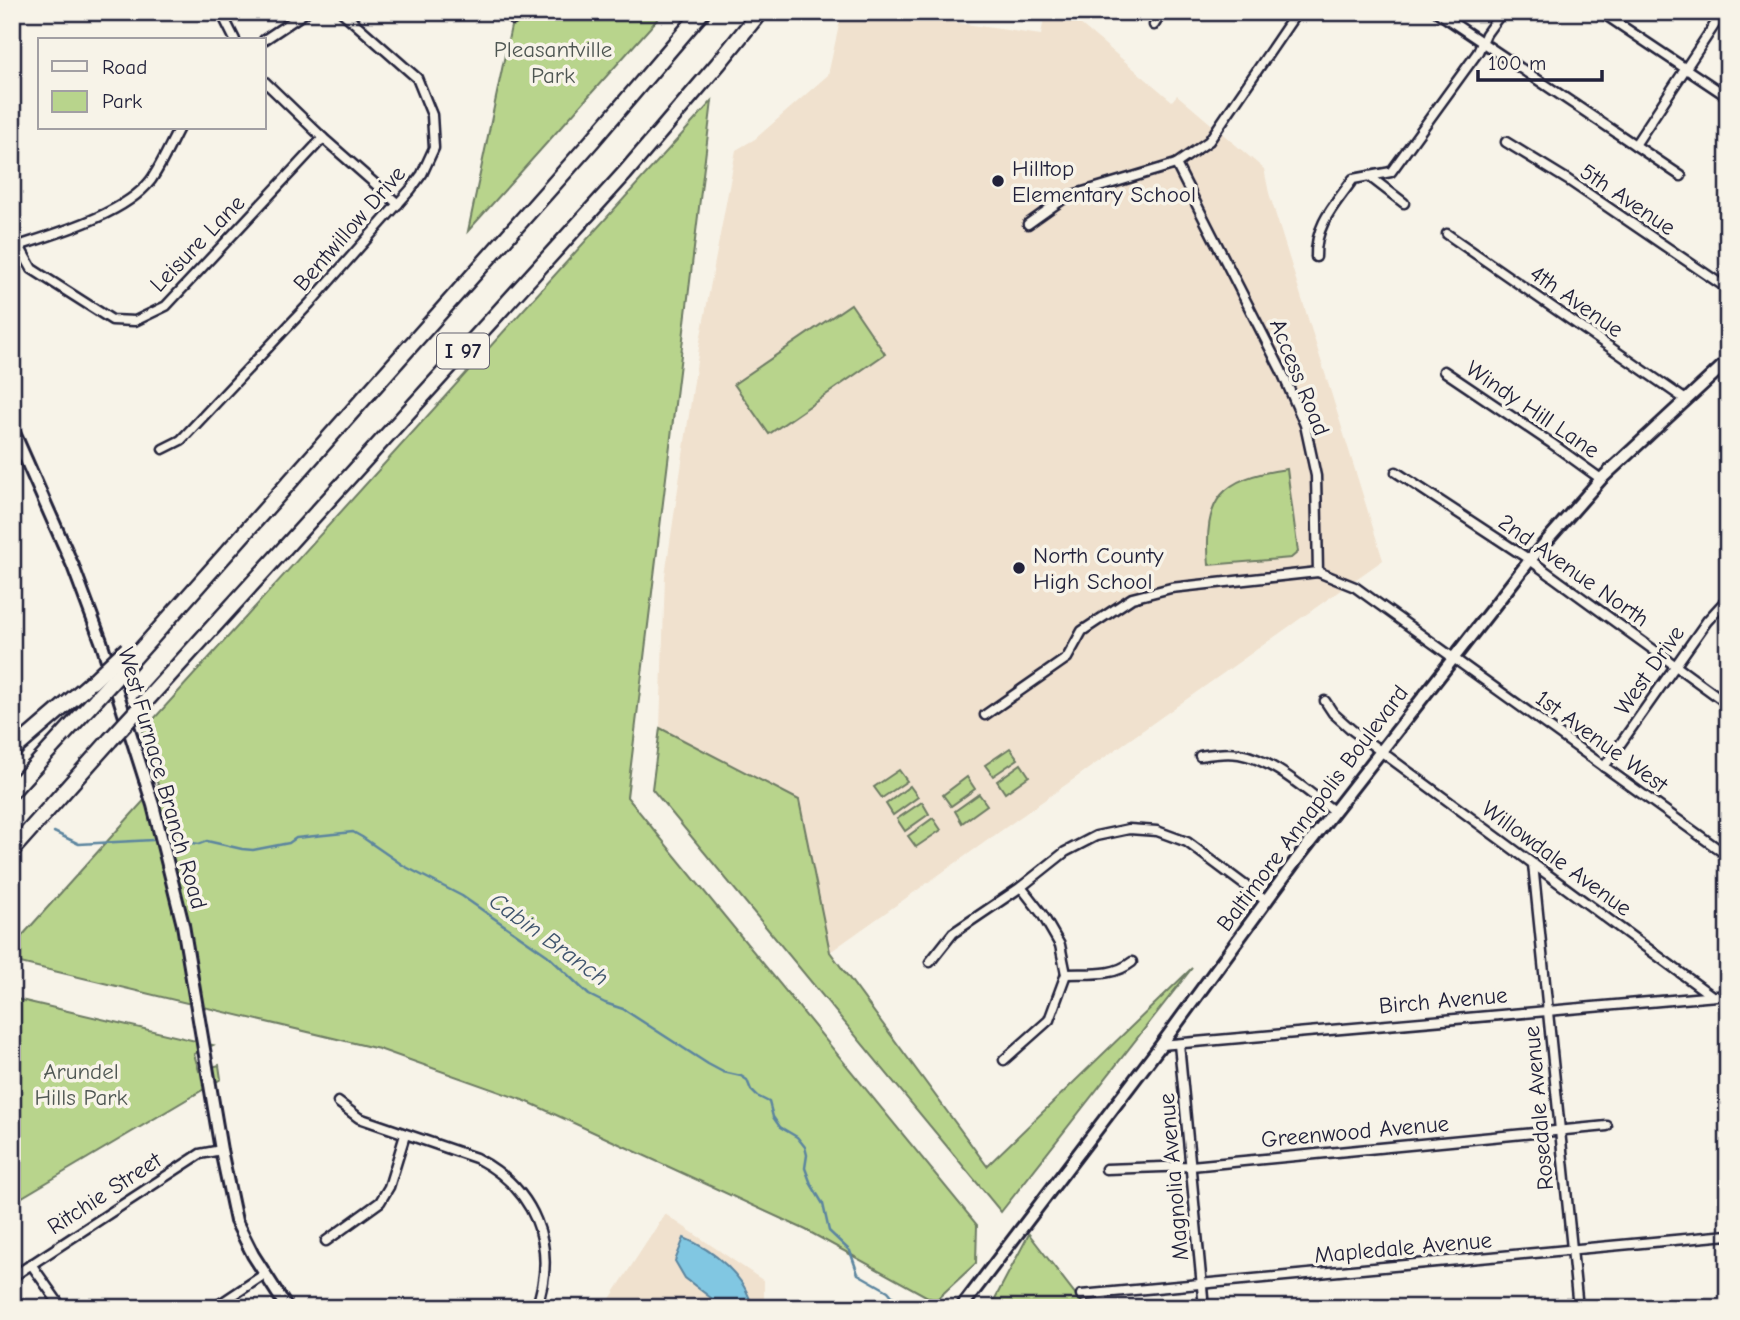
<svg xmlns="http://www.w3.org/2000/svg" width="1740" height="1320" viewBox="0 0 1740 1320" font-family="'Comic Neue',sans-serif">
<style>
.built{fill:#f0e1ce}
.green{fill:#b8d48c;stroke:#6d7b64;stroke-width:2}
.water{fill:#81c7e2;stroke:#5b859f;stroke-width:2}
.lines{fill:none;stroke-linecap:round;stroke-linejoin:round}
.stream{stroke:#5b859f;stroke-width:2.5}
.minor-casing{stroke:#22223b;stroke-width:13}
.secondary-casing{stroke:#22223b;stroke-width:16}
.motorway-casing{stroke:#22223b;stroke-width:19}
.minor{stroke:#f7f3e8;stroke-width:8}
.secondary{stroke:#f7f3e8;stroke-width:10}
.motorway{stroke:#f7f3e8;stroke-width:14}
.motorway-bridge-casing{stroke:#22223b;stroke-width:19;stroke-linecap:butt}
.motorway-bridge{stroke:#f7f3e8;stroke-width:14}
.poi-dot{fill:#22223b;stroke:#f7f3e8;stroke-width:2.5}
.labels{text-anchor:middle;stroke-width:7;stroke-linejoin:round;paint-order:stroke}
.shield{fill:#f7f3e8;stroke:#62616f;stroke-width:2}
.shield-label{font-size:21px;font-weight:bold;fill:#22223b}
.park-label{font-size:23px;fill:#4f5753;stroke:#f7f3e8}
.poi-label{font-size:23px;fill:#22223b;stroke:#f7f3e8;text-anchor:start}
.street-label{font-size:23px;fill:#22223b;stroke:#f7f3e8}
.water-label{font-size:24px;font-style:italic;fill:#3e546d;stroke:#f7f3e8}
</style>
<rect width="100%" height="100%" fill="#f7f3e8"/>
<filter id="ink" filterUnits="userSpaceOnUse"><feTurbulence type="fractalNoise" baseFrequency=".0143" numOctaves="2"/><feDisplacementMap in="SourceGraphic" scale="14" xChannelSelector="R" yChannelSelector="G"/><feConvolveMatrix kernelMatrix="1 2 1 2 8 2 1 2 1" color-interpolation-filters="sRGB"/></filter>
<g filter="url(#ink)">
<g class="built">
<polygon points="842,12 882,12 1041,35 1045,12 1066,12 1172,101 1177,95 1264,169 1269,193 1383,560 830,952 799,800 660,728 665,576 700,341 736,150 755,139 828,75"/>
<polygon points="665,1214 764,1281 764,1308 604,1308"/>
</g>
<g class="green">
<polygon points="514,12 664,12 468,231"/>
<polygon points="712,101 627,797 977,1225 976,1263 935,1301 806,1230 528,1102 379,1049 12,961 12,947 158,785 142,732"/>
<polygon points="851,304 885,354 769,434 734,384"/>
<path d="M1287,469L1298,552L1291,558L1209,565C1203,498 1221,478 1287,469Z"/>
<polygon points="660,728 799,800 830,952 987,1166 1192,968 1001,1212 652,789"/>
<polygon points="1010,748 1018,759 993,776 985,765"/>
<polygon points="1021,764 1029,776 1005,793 997,781"/>
<polygon points="899,770 907,781 882,798 874,787"/>
<polygon points="967,777 975,789 951,806 943,795"/>
<polygon points="910,786 918,797 893,815 886,804"/>
<polygon points="979,794 987,805 962,823 955,811"/>
<polygon points="922,802 929,814 905,831 897,819"/>
<polygon points="933,818 941,830 916,847 908,836"/>
<polygon points="12,998 213,1045 194,1054 199,1071 219,1065 221,1079 12,1203"/>
<polygon points="1029,1234 1086,1308 990,1308"/>
</g>
<path class="water" d="M684,1238C712,1249 747,1277 752,1308H724L685,1278L675,1261Z"/>
<g class="lines">
<g class="stream">
<polyline points="54,832 79,844 153,840"/>
<polyline points="172,840 199,844 207,841 242,849 253,850 289,843 296,838 353,832 362,837 404,866 462,896 547,955 589,995 605,1003 623,1009 708,1064 723,1072 741,1076 747,1080 751,1090 757,1096 769,1102 773,1117 780,1127 797,1137 805,1147 807,1155 805,1168 811,1184 823,1204 829,1231 850,1251 858,1274 888,1291 893,1297 895,1308"/>
</g>
<defs>
<g id="minor">
<polyline points="221,12 235,40"/>
<polyline points="505,12 513,20"/>
<polyline points="1437,12 1681,176"/>
<polyline points="1601,12 1728,97"/>
<polyline points="12,19 12,25"/>
<polyline points="1154,25 1162,12"/>
<polyline points="264,40 306,12"/>
<polyline points="264,81 323,138 398,204"/>
<polyline points="1506,142 1568,180 1728,289"/>
<polyline points="1635,145 1723,12"/>
<polyline points="1176,164 1209,141 1297,12"/>
<polyline points="1369,176 1404,203"/>
<polyline points="1447,234 1686,400"/>
<polyline points="19,246 32,269 112,320 135,321 166,306 323,138"/>
<path d="M12,248C54,234 124,215 151,180C162,164 170,145 179,128"/>
<path d="M1316,257C1315,224 1335,205 1353,179L1391,172L1478,52L1486,34L1502,12"/>
<polyline points="1444,371 1551,443 1601,479"/>
<polyline points="163,449 181,440 310,303 411,189 422,174 434,148 432,115 417,78 342,12"/>
<polyline points="1396,472 1530,560 1728,704"/>
<polyline points="1318,572 1355,587 1728,856"/>
<polyline points="1325,701 1333,713 1352,730 1712,996"/>
<polyline points="985,715 1067,658 1082,631 1132,598 1171,588 1318,572 1316,476 1305,425 1281,370 1176,164 1066,197 1028,224"/>
<path d="M1200,756C1212,754 1226,752 1239,754C1274,760 1306,791 1334,811"/>
<polyline points="1604,767 1707,621 1728,598"/>
<polyline points="1533,864 1578,1308"/>
<polyline points="930,962 953,933 1021,887 1065,852 1096,836 1129,829 1157,831 1187,842 1266,901"/>
<path d="M1066,974C1089,973 1113,977 1132,962"/>
<polyline points="1179,1044 1204,1308"/>
<polyline points="1161,1045 1728,995"/>
<polyline points="1004,1060 1049,1020 1066,974 1060,945 1042,914 1021,887"/>
<path d="M338,1102L359,1118L476,1158C534,1188 559,1245 536,1308"/>
<polyline points="1106,1169 1191,1166 1607,1126"/>
<polyline points="326,1241 380,1202 389,1187 405,1135"/>
<polyline points="31,1264 62,1308"/>
<polyline points="12,1277 200,1154 221,1150"/>
<polyline points="1081,1295 1728,1235"/>
<polyline points="214,1308 265,1274"/>
</g>
<g id="secondary">
<polyline points="12,428 73,566 101,641 153,805 183,925 221,1150 236,1221 253,1255 287,1308"/>
<polyline points="961,1308 1161,1045 1297,859 1530,560 1601,479 1728,361"/>
</g>
<g id="motorway">
<polyline points="131,661 592,141 702,12"/>
<polyline points="144,703 625,173 718,64 760,12"/>
<polyline points="12,751 92,682"/>
<polyline points="12,791 97,698"/>
<polyline points="12,850 110,740"/>
</g>
</defs>
<use href="#minor" class="minor-casing"/>
<use href="#secondary" class="secondary-casing"/>
<use href="#motorway" class="motorway-casing"/>
<use href="#minor" class="minor"/>
<use href="#secondary" class="secondary"/>
<use href="#motorway" class="motorway"/>
<defs>
<g id="motorway-bridge">
<polyline points="92,682 127,649"/>
<polyline points="97,698 131,661"/>
<polyline points="110,740 144,703"/>
</g>
</defs>
<use href="#motorway-bridge" class="motorway-bridge-casing"/>
<use href="#motorway-bridge" class="motorway-bridge"/>
</g>
</g>
<g class="poi-dot">
<circle cx="998" cy="181" r="7"/>
<circle cx="1019" cy="568" r="7"/>
</g>
<g class="labels">
<rect class="shield" x="437" y="333.5" width="52" height="35" rx="5"/>
<g class="shield-label">
<text x="463" y="358">I 97</text>
</g>
<g class="park-label">
<text x="553" y="57">Pleasantville<tspan x="553" dy="26">Park</tspan></text>
<text x="81" y="1079">Arundel<tspan x="81" dy="26">Hills Park</tspan></text>
</g>
<g class="poi-label">
<text x="1012" y="176">Hilltop<tspan x="1012" dy="26">Elementary School</tspan></text>
<text x="1033" y="563">North County<tspan x="1033" dy="26">High School</tspan></text>
</g>
<g class="street-label">
<text transform="translate(1628 199) rotate(34)" y="8">5th Avenue</text>
<text transform="translate(349 228) rotate(-49)" y="8">Bentwillow Drive</text>
<text transform="translate(197 243) rotate(-46)" y="8">Leisure Lane</text>
<text transform="translate(1577 301) rotate(35)" y="8">4th Avenue</text>
<text transform="translate(1300 377) rotate(68)" y="8">Access Road</text>
<text transform="translate(1533 409) rotate(34)" y="8">Windy Hill Lane</text>
<text transform="translate(1574 570) rotate(35)" y="8">2nd Avenue North</text>
<text transform="translate(1649 670) rotate(-55)" y="8">West Drive</text>
<text transform="translate(1602 741) rotate(36)" y="8">1st Avenue West</text>
<text transform="translate(163 778) rotate(74)" y="8">West Furnace Branch Road</text>
<text transform="translate(1312 808) rotate(-53)" y="8">Baltimore Annapolis Boulevard</text>
<text transform="translate(1557 858) rotate(36)" y="8">Willowdale Avenue</text>
<text transform="translate(1443 1000) rotate(-5)" y="8">Birch Avenue</text>
<text transform="translate(1538 1108) rotate(-95)" y="8">Rosedale Avenue</text>
<text transform="translate(1355 1131) rotate(-5)" y="8">Greenwood Avenue</text>
<text transform="translate(1173 1177) rotate(-95)" y="8">Magnolia Avenue</text>
<text transform="translate(104 1193) rotate(-33)" y="8">Ritchie Street</text>
<text transform="translate(1403 1247) rotate(-5)" y="8">Mapledale Avenue</text>
</g>
<g class="water-label">
<text transform="translate(549 939) rotate(36)" y="8">Cabin Branch</text>
</g>
</g>
<rect width="1740" height="1320" fill="none" stroke="#f7f3e8" stroke-width="42"/>
<rect x="21" y="21" width="1698" height="1278" fill="none" stroke="#22223b" stroke-width="2.5" filter="url(#ink)"/>
<rect x="38" y="38" width="228" height="91" fill="#f7f3e8" stroke="#a29fa3" stroke-width="2"/>
<rect x="52" y="61" width="35" height="10" fill="#f7f3e8" stroke="#a29fa3" stroke-width="2"/>
<text x="102" y="74" font-size="21" fill="#22223b">Road</text>
<rect x="52" y="91" width="35" height="21" fill="#b8d48c" stroke="#a29fa3" stroke-width="2"/>
<text x="102" y="108" font-size="21" fill="#22223b">Park</text>
<path d="M1478 70v10h124v-10" fill="none" stroke="#22223b" stroke-width="3.5"/>
<text x="1488" y="70" font-size="21" fill="#22223b" stroke="#f7f3e8" stroke-width="5" paint-order="stroke">100 m</text>
</svg>
